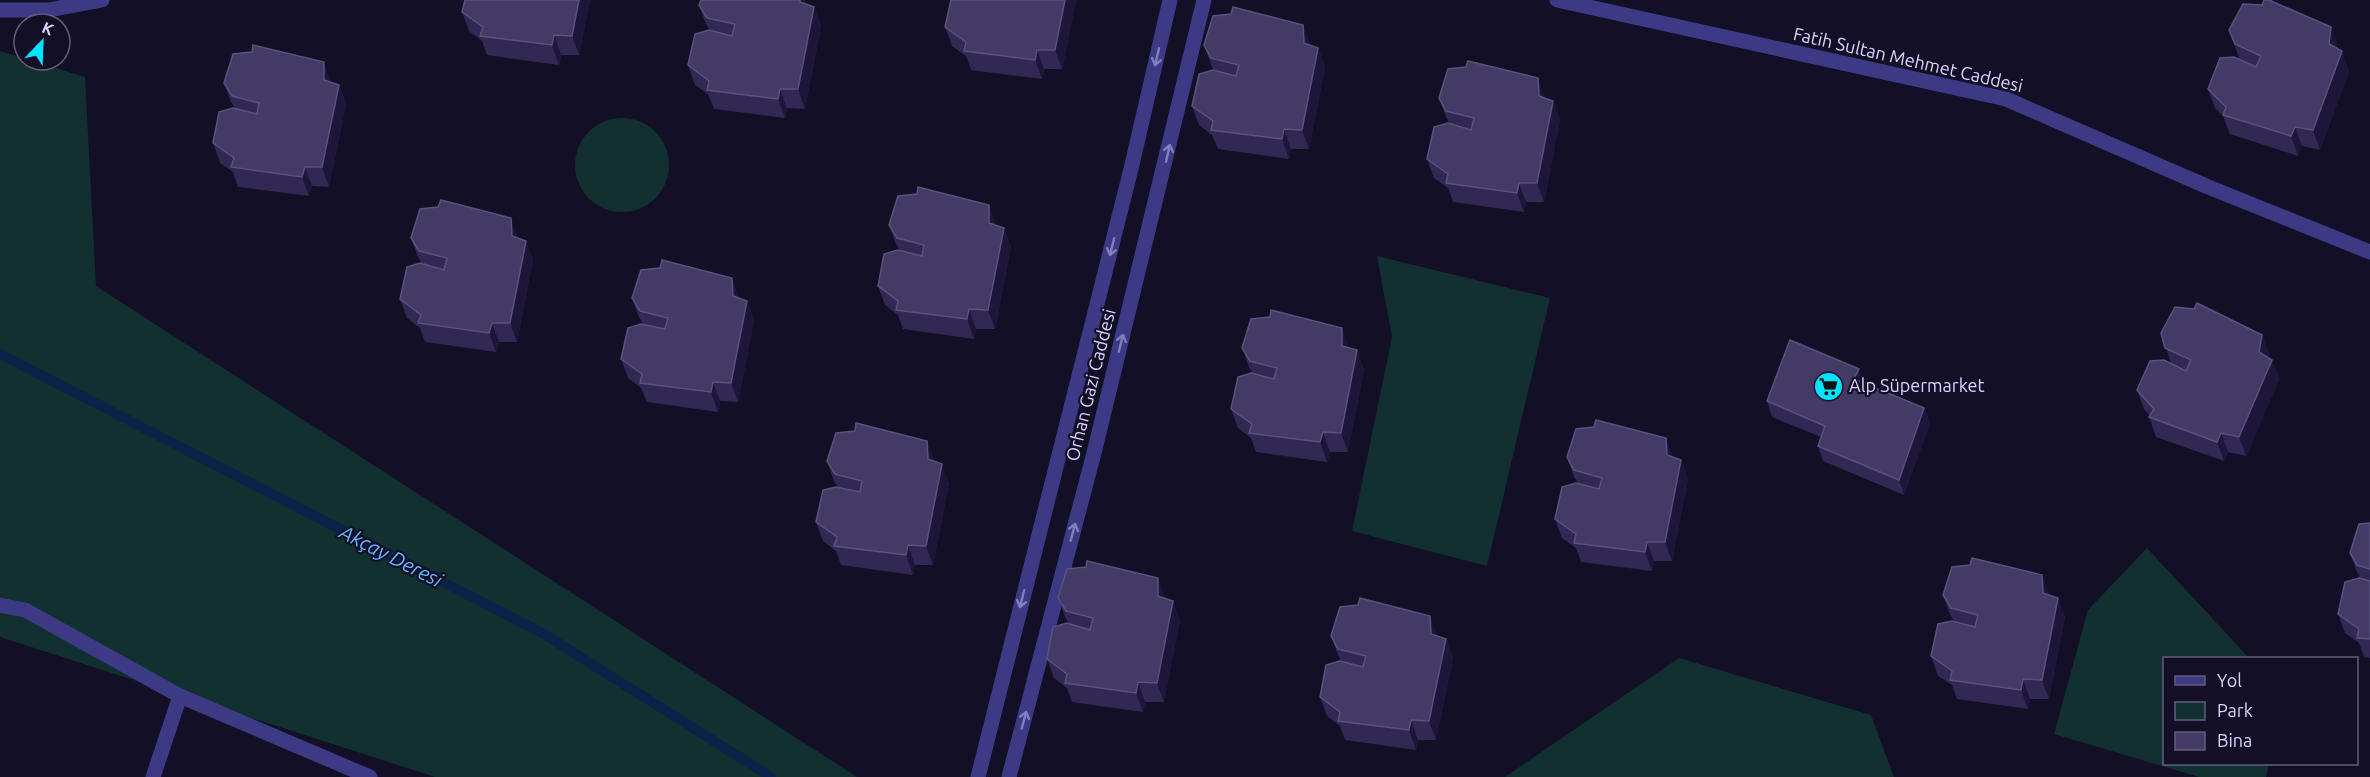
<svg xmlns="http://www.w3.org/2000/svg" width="2370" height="777" viewBox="0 0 2370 777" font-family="Ubuntu,sans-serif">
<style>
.green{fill:#12302f}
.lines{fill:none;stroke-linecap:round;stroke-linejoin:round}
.stream{stroke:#0c2248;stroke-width:10}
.minor{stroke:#3d3a85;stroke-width:15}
.wall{fill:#312854}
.shaded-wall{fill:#1d163a}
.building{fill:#433a66;stroke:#5a527e;stroke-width:1.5}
.oneway{stroke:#837fbc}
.labels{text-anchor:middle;stroke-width:4.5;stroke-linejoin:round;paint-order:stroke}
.street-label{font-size:18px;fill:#d9d4ff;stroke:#130f26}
.poi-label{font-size:18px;fill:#d9d4ff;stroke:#130f26;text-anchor:start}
.water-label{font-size:20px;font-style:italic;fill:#62b6ff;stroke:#130f26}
</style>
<rect width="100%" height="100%" fill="#130f26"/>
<g class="green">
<polygon points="0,51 85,77 96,286 857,777 435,777 0,637"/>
<circle cx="622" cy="165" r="47"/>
<polygon points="1377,256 1550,298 1487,566 1352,531 1392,337"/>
<polygon points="2147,548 2249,658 2164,658 2164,764 2269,764 2266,777 2199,777 2054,734 2088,610"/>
<polygon points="1679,658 1871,715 1894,777 1505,777"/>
</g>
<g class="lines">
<polyline class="stream" points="0,354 544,634 771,777"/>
<g class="minor">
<polyline points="1557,0 2006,99 2206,186 2370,252"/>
<polyline points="0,10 49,10 102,0"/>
<polyline points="0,605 25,610 180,696 370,777"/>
<polyline points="153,777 180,696"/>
<polyline points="978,777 1131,169 1170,0"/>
<polyline points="1009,777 1095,449 1204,0"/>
</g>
</g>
<g class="wall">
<polygon points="590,0 579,55 561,55 559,65 487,55 482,41 469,31 462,12"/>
<polygon points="1076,0 1062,69 1044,69 1042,79 971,70 966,56 952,46 945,27"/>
<polygon points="806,4 814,7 821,26 805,109 787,108 785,118 714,109 708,94 695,85 688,65 710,30 706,24 699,5"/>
<polygon points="2331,27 2338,46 2337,49 2349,71 2320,150 2302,146 2298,156 2230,134 2223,116 2215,108 2208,89 2240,60 2229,30"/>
<polygon points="1310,44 1310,45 1318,48 1325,67 1309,149 1291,149 1289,159 1218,149 1212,135 1199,125 1192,106 1214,71 1211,64 1204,45"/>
<polygon points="331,82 339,85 346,104 329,187 312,186 309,196 238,187 233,172 220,163 213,143 235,108 231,102 224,83"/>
<polygon points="1439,98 1545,98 1560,120 1544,202 1526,202 1524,212 1453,202 1448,188 1434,178 1427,159 1450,124 1446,117"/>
<polygon points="438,207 526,241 533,260 517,342 499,342 496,352 425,342 420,328 407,318 400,299 422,264 418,257 411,238"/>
<polygon points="996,224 996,225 1004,228 1011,247 995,329 976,329 974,339 903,329 898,315 885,305 878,286 900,251 896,244 889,225"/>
<polygon points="739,297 739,298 747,301 754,320 738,402 720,401 718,412 647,402 641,388 628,378 621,359 643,324 639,317 632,298"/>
<polygon points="2161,333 2262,335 2269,354 2268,358 2272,360 2279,379 2246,456 2228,452 2224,461 2156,437 2149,417 2150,416 2144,409 2137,390 2171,363"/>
<polygon points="1349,347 1349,348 1357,350 1364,370 1348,452 1330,452 1327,462 1256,452 1251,438 1238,428 1231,409 1253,374 1249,367 1242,348"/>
<polygon points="1865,384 1924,408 1930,423 1904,495 1823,461 1818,446 1821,437 1772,417 1767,401"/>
<polygon points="1567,457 1673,457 1681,460 1688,479 1672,561 1654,561 1652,571 1581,562 1576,548 1562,538 1555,519 1578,483 1574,477"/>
<polygon points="827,461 934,461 949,483 933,565 915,565 913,575 841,565 836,551 823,541 816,522 838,487 834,481"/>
<polygon points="2370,523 2370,658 2364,657 2359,643 2345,633 2338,614 2360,578 2357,572 2350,553"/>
<polygon points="1943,595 2049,595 2058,598 2065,617 2049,699 2030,699 2028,709 1957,699 1952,685 1938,676 1931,656 1954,621 1950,614"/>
<polygon points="1165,597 1180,620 1164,702 1145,702 1143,712 1072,702 1067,688 1054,678 1047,659 1069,624 1065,617 1058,598"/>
<polygon points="1437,635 1437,636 1446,639 1453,658 1436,740 1418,740 1416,750 1345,740 1340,726 1327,716 1320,697 1342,662 1338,655 1331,636"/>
</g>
<g class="shaded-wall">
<polygon points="579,0 590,0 579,55 572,36"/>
<polygon points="800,0 805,0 806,3 807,22"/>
<polygon points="1065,0 1076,0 1062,69 1055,50"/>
<polygon points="814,7 821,26 805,109 798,89"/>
<polygon points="1303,25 1310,44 1311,62 1304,43"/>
<polygon points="2331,27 2338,46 2336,64 2329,44"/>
<polygon points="554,35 561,55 559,65 552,45"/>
<polygon points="1318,48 1325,67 1309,149 1302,130"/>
<polygon points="1037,50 1044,69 1042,79 1035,60"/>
<polygon points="2342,51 2349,71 2320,150 2313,130"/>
<polygon points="324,62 331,82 331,100 324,80"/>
<polygon points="1538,78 1545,97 1546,115 1539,96"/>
<polygon points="339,85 346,104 329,187 322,167"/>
<polygon points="780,89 787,108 785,118 778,99"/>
<polygon points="1553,101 1560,120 1544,202 1537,183"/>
<polygon points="2295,127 2302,146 2298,156 2291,136"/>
<polygon points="1284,129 1291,149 1289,159 1282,139"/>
<polygon points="305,167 312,186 309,196 302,177"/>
<polygon points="1519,183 1526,202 1524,212 1517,193"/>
<polygon points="989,205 996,224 996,242 989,223"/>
<polygon points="511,218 518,237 519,255 512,236"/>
<polygon points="1004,228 1011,247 995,329 988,310"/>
<polygon points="526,241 533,260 517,342 510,323"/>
<polygon points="732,278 739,297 740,315 733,296"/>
<polygon points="747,301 754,320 738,402 731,383"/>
<polygon points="969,309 976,329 974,339 967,319"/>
<polygon points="492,323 499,342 496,352 489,333"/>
<polygon points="1342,328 1349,347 1349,365 1342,346"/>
<polygon points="2262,335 2269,354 2266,371 2259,352"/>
<polygon points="1357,350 1364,370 1348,452 1341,433"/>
<polygon points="2272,360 2279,379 2246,456 2239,437"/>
<polygon points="1859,369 1865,385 1854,379"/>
<polygon points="713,382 720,401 718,412 711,392"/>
<polygon points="1924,408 1930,423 1904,495 1899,480"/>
<polygon points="1323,432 1330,452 1327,462 1320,442"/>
<polygon points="2221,433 2228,452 2224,461 2217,442"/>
<polygon points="1666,438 1673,457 1667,455"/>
<polygon points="927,441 934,460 928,459"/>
<polygon points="1681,460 1688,479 1672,561 1665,542"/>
<polygon points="942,464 949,483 933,565 926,546"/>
<polygon points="1647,542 1654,561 1652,571 1645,552"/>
<polygon points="908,545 915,565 913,575 906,555"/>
<polygon points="2042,575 2049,594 2043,593"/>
<polygon points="1158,578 1165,597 1165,615 1158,596"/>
<polygon points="2058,598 2065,617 2049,699 2042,680"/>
<polygon points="1173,601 1180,620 1164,702 1157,683"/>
<polygon points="1430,616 1437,635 1438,653 1431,634"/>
<polygon points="1446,639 1453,658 1436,740 1429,721"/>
<polygon points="2023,679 2030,699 2028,709 2021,690"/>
<polygon points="1138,682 1145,702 1143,712 1136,693"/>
<polygon points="1411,720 1418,740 1416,750 1409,730"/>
</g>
<g class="building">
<polygon points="465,0 579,0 572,36 554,35 552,45 480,36 483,27 462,12"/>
<polygon points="701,0 800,0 800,2 814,7 798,89 780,89 778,99 707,90 709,81 688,65 695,34 709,30 732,36 735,24 707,18 699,5"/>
<polygon points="951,0 1065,0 1055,50 1037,50 1035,60 964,51 966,42 945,27"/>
<polygon points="2264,0 2269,0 2331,27 2329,44 2342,51 2313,130 2295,127 2291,136 2223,115 2226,107 2208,89 2220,58 2234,57 2256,67 2261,56 2235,44 2229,30 2243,4 2262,5"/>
<polygon points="1233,7 1303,25 1304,43 1318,48 1302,130 1284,129 1282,139 1211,130 1213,121 1192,106 1199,74 1213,70 1236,76 1239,65 1211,58 1204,45 1213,16 1231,14"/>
<polygon points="253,45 324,62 324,80 339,85 322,167 305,167 302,177 231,167 234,158 213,143 219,112 233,108 257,114 259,103 232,96 224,83 233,54 252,52"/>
<polygon points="1468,61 1538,78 1539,96 1553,101 1537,183 1519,183 1517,193 1446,183 1448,174 1427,159 1434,127 1448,123 1471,130 1474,118 1446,111 1439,98 1448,69 1466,67"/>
<polygon points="918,187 989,205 989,223 1004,228 988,310 969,309 967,319 896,310 898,301 878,286 884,254 898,250 922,256 924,245 897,238 889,225 898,196 917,194"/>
<polygon points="441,200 511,218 512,236 526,241 510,323 492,323 489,333 418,323 421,315 400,299 407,267 420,263 444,270 447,258 419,251 411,238 420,209 438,207"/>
<polygon points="662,260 732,278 733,296 747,301 731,383 713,382 711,392 640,383 642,374 621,359 628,328 641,324 665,329 668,318 640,311 632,298 641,270 660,268"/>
<polygon points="2197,303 2262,335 2259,352 2272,360 2239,437 2221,433 2217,442 2149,417 2154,409 2137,390 2150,361 2164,360 2186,371 2191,360 2165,348 2161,333 2175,307 2194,309"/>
<polygon points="1271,310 1342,328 1342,346 1357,350 1341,433 1323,432 1320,442 1249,433 1252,424 1231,409 1238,377 1251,373 1274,379 1277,368 1250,361 1242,348 1251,319 1270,317"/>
<polygon points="1790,340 1859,369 1854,379 1924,408 1899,480 1818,446 1825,426 1767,401"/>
<polygon points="1596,420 1666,438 1667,455 1681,460 1665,542 1647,542 1645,552 1574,543 1576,534 1555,519 1562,487 1576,483 1599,489 1602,478 1574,470 1567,457 1576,429 1594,427"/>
<polygon points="856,423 927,441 928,459 942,464 926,546 908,545 906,555 834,546 837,537 816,522 823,490 836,487 860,492 862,481 835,474 827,461 836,433 855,431"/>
<polygon points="2370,523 2370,569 2357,565 2350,553 2359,524"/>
<polygon points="1972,558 2042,575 2043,593 2058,598 2042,680 2023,679 2021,690 1950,680 1952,671 1931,656 1938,624 1952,621 1975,627 1978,615 1951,608 1943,595 1952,567 1970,565"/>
<polygon points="1087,561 1158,578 1158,596 1173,601 1157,683 1138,682 1136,693 1065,683 1067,674 1047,659 1053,627 1067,623 1090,630 1093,618 1066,611 1058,598 1067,569 1086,567"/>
<polygon points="2359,578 2370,581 2370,639 2357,638 2359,629 2338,614 2345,582"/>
<polygon points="1360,598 1430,616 1431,634 1446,639 1429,721 1411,720 1409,730 1338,721 1340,712 1320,697 1326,665 1340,661 1363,667 1366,656 1338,649 1331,636 1340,607 1358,605"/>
</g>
<defs><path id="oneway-shaft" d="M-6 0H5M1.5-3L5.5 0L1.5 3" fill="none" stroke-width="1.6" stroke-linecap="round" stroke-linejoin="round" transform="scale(1.5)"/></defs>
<g class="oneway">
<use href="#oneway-shaft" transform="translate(1157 57) rotate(103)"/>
<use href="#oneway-shaft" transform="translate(1168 153) rotate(-77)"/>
<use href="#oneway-shaft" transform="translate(1112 247) rotate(104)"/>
<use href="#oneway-shaft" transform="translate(1121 343) rotate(-76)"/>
<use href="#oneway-shaft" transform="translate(1073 532) rotate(-75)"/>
<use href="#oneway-shaft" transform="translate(1022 599) rotate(104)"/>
<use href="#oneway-shaft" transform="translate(1024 720) rotate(-75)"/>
</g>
<defs>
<symbol id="supermarket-disc" viewBox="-11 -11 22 22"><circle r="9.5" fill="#00e5ff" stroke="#130f26"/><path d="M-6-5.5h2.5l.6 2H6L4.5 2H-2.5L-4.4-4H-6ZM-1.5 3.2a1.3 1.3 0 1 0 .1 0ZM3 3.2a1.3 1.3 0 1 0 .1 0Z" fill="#111"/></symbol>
</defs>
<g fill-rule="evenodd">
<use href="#supermarket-disc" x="1812" y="370" width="33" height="33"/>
</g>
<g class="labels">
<g class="street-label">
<text transform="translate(1908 60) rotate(13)" y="6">Fatih Sultan Mehmet Caddesi</text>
<text transform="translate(1091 385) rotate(-76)" y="6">Orhan Gazi Caddesi</text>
</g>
<g class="poi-label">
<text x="1849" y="392">Alp Süpermarket</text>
</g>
<g class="water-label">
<text transform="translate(391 556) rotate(27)" y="7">Akçay Deresi</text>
</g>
</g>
<rect x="2163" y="657" width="195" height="108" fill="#130f26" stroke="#625e7d" stroke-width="1.5"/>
<rect x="2175" y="676" width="30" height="9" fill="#3d3a85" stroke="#625e7d" stroke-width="1.5"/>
<text x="2217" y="687" font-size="18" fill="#d9d4ff">Yol</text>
<rect x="2175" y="702" width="30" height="18" fill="#12302f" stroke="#625e7d" stroke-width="1.5"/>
<text x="2217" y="717" font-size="18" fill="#d9d4ff">Park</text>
<rect x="2175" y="732" width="30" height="18" fill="#433a66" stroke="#625e7d" stroke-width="1.5"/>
<text x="2217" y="747" font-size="18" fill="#d9d4ff">Bina</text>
<g transform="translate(42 42) rotate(23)"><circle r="28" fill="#130f26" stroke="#625e7d" stroke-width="1.5"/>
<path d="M0-4.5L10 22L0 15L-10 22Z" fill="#00e5ff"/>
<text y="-9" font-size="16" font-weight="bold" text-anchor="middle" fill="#d9d4ff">K</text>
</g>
</svg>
